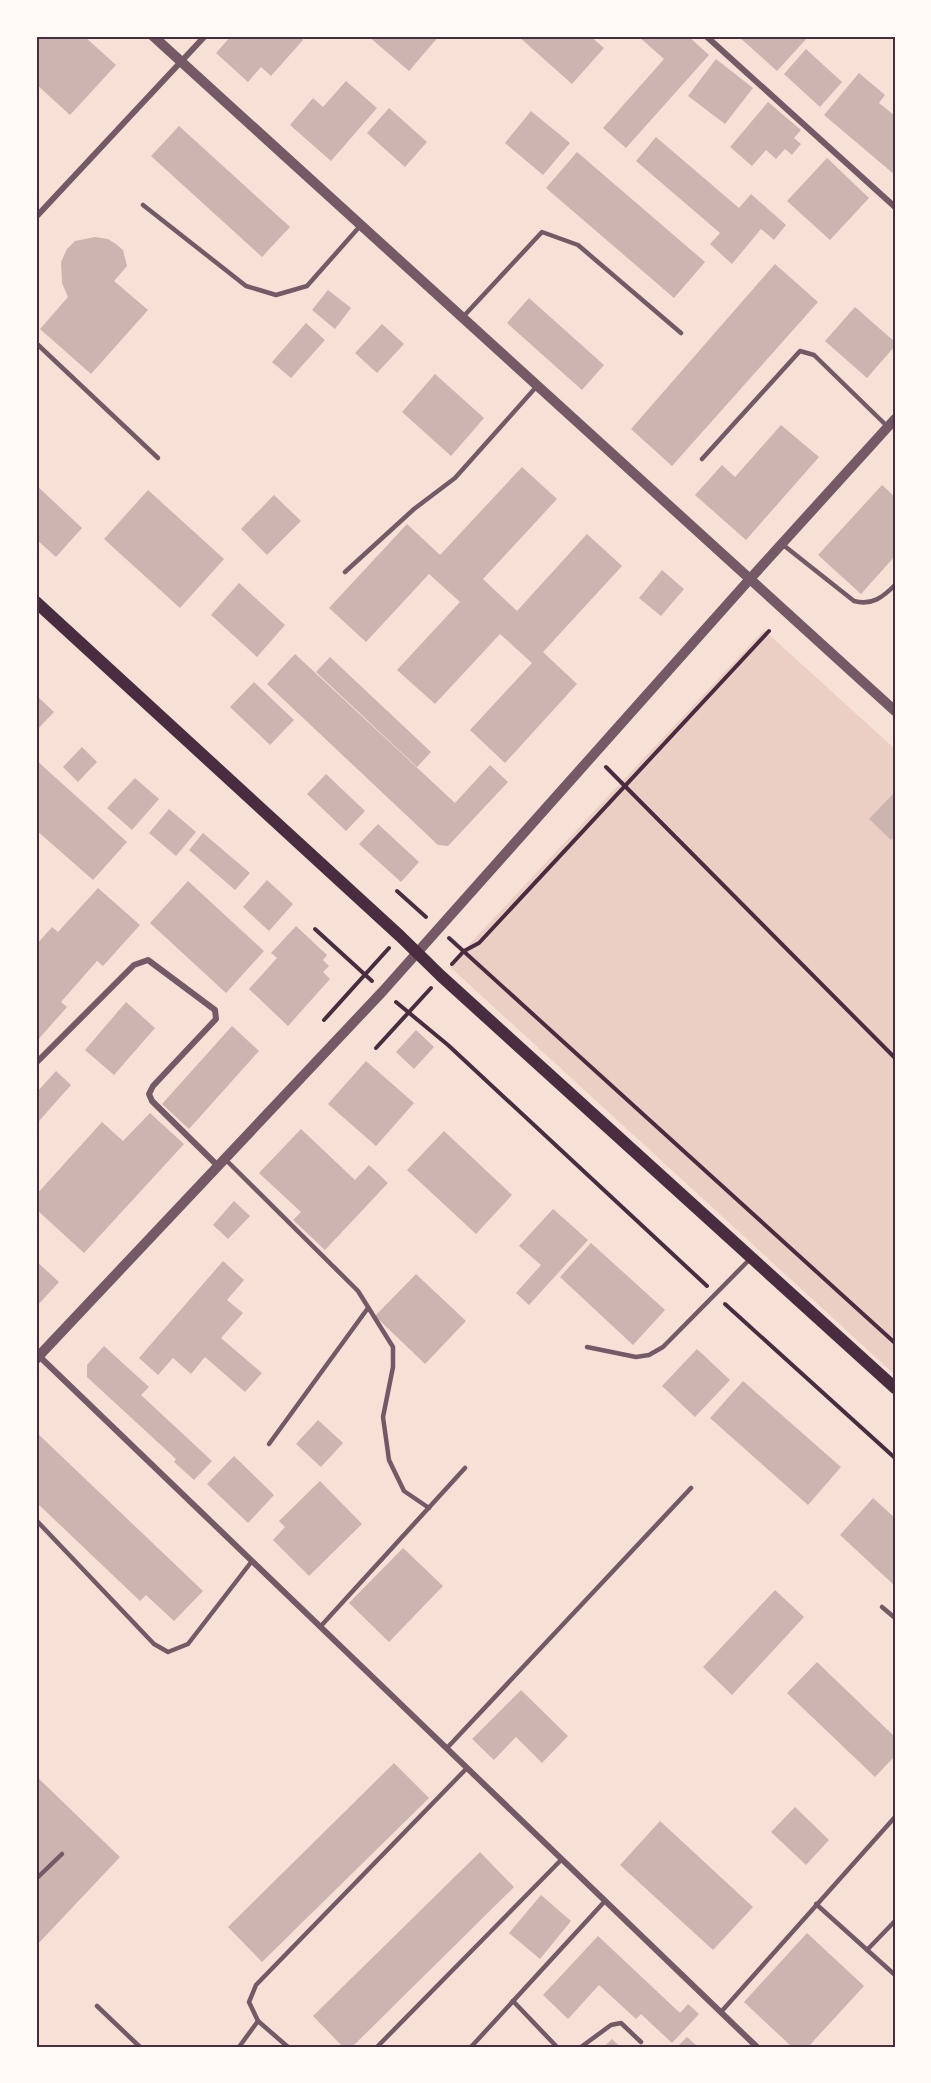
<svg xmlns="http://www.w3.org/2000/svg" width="931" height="2083" viewBox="0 0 931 2083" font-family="'Nunito Sans',sans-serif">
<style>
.green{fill:#ebcfc5}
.building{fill:#ccb4b1}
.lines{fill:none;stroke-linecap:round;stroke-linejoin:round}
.path{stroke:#4a2c40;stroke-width:4}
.service{stroke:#755966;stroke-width:4.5}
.minor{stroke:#755966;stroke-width:6}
.tertiary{stroke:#755966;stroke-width:10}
.secondary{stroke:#4a2c40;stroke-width:12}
.neatline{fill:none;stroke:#4a2c40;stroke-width:2}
</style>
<rect width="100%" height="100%" fill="#f7e1d7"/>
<polygon class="green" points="764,630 895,749 895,1375 449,966"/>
<g class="building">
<polygon points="36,36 84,36 116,65 70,115 36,84"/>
<polygon points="231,36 299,36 303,40 271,76 261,67 248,82 216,53"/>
<polygon points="368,36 439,36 409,71"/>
<polygon points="518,36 590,36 604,48 572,84"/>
<polygon points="638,36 688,36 709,55 626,148 603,128 664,59"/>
<polygon points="738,36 809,36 777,71"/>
<polygon points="806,49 842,82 820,107 784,74"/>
<polygon points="716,59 753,88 725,124 688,96"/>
<polygon points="859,73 885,95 879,103 895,116 895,175 824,115"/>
<polygon points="346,81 377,108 331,161 290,125 313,98 323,107"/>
<polygon points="768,102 801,130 794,138 801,144 792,155 785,149 776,159 766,150 752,166 730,147"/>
<polygon points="389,108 427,142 405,167 367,133"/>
<polygon points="531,111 570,143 543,175 505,143"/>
<polygon points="179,126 290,227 262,257 151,156"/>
<polygon points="656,137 739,208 751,194 786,225 774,240 761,229 732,264 710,244 720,233 636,161"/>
<polygon points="577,152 705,262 674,298 546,188"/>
<polygon points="827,158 869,198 830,240 787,201"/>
<polygon points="95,237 108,239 116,244 123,250 127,266 114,281 148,310 91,374 40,329 68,297 62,283 61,262 67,249 75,241"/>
<polygon points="775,264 818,302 672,466 631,429"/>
<polygon points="328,290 351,308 335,329 312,310"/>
<polygon points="529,298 604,365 582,390 507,323"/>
<polygon points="855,307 895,342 895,346 867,378 825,341"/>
<polygon points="306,323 325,340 291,378 272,362"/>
<polygon points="382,324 404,344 377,373 355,353"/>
<polygon points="435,374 484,418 451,456 402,412"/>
<polygon points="781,425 819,457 746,540 695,495 722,465 735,477"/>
<polygon points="522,467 557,499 483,579 517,611 587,534 622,566 543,652 577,684 505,763 470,730 532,663 500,634 435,704 397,670 460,602 429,574 366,642 329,608 407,524 440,555"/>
<polygon points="36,485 82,528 56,557 36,539"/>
<polygon points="882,485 895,497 895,556 861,594 818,555"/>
<polygon points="148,490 224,559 180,608 104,539"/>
<polygon points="274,495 301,521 267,555 241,529"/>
<polygon points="662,570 684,589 661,616 639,598"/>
<polygon points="239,583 285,625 257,657 211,615"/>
<polygon points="295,654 455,803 490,765 508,782 448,846 438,845 267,684"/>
<polygon points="330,657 431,752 417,767 316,672"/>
<polygon points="254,682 294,720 270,745 230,707"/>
<polygon points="36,695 54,712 36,731"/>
<polygon points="82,747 97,762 78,782 63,767"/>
<polygon points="36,760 127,842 93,880 36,830"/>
<polygon points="326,774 365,811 346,831 307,794"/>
<polygon points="135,778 159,799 132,830 107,808"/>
<polygon points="895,792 895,836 891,840 869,819"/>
<polygon points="169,809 196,832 176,856 149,833"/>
<polygon points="378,824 419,862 401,882 359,844"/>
<polygon points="203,833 250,873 235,890 189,850"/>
<polygon points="267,880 293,904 269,931 243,907"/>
<polygon points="188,881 264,951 226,993 150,923"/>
<polygon points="98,888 140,925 103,966 97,961 61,1002 67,1007 36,1042 36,945 52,927 58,932"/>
<polygon points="296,926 327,955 323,960 329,966 323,972 330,979 288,1026 249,989 277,958 271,953"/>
<polygon points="126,1002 155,1028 114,1075 85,1050"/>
<polygon points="232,1026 259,1051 189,1129 162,1104"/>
<polygon points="416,1030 434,1047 414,1069 396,1052"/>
<polygon points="366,1061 414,1103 376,1146 328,1104"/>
<polygon points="56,1071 71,1085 39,1121 36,1119 36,1093"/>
<polygon points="150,1113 184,1144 84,1253 36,1209 36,1195 102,1122 123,1141"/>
<polygon points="301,1129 355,1180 369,1165 388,1183 325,1250 293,1220 301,1212 259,1173"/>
<polygon points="444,1131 512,1195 476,1234 407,1170"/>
<polygon points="234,1201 250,1216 228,1239 213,1225"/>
<polygon points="553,1209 588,1240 529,1305 516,1293 541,1265 519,1246"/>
<polygon points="591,1243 665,1310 633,1345 560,1277"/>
<polygon points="36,1261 59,1282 36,1307"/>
<polygon points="223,1261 244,1280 227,1300 243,1313 221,1338 262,1373 245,1392 205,1357 191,1374 173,1358 158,1375 139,1358"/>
<polygon points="416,1274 466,1321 425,1364 375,1316"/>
<polygon points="104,1346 149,1387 141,1395 212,1461 194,1480 174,1462 176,1459 87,1377 87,1365"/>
<polygon points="697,1349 730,1380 695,1417 662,1386"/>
<polygon points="743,1381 841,1467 808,1505 710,1418"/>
<polygon points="318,1420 343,1443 321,1467 296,1444"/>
<polygon points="36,1432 203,1591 174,1621 146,1595 140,1601 36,1502"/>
<polygon points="234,1456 274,1495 248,1523 207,1484"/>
<polygon points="320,1481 362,1524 309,1576 273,1540 285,1527 279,1521"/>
<polygon points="873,1498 895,1518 895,1586 840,1535"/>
<polygon points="403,1548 443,1586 389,1642 349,1603"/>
<polygon points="775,1590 804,1617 732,1695 703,1667"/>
<polygon points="817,1662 895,1737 895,1756 875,1777 787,1693"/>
<polygon points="521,1690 568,1736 542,1763 516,1737 494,1760 472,1739"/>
<polygon points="394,1763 429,1798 262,1962 228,1927"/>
<polygon points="36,1776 120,1857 36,1946"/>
<polygon points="795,1807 829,1840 806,1865 771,1832"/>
<polygon points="660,1821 753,1907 713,1950 620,1865"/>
<polygon points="480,1852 514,1887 352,2047 343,2047 313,2016"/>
<polygon points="541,1895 571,1921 540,1959 509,1933"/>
<polygon points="807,1933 864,1986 808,2047 792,2047 744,2002"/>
<polygon points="598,1936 680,2013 688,2004 699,2014 672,2043 641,2014 636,2019 599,1985 568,2019 543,1995"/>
<polygon points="687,2037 698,2047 677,2047"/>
<polygon points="612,2039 620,2047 604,2047"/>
</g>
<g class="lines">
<g class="path">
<polyline points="606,767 895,1058"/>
<polyline points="397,891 426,917"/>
<polyline points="315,929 372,981"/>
<polyline points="449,938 895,1343"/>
<polyline points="452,964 464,951 479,943 769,631"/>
<polyline points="396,1002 448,1045 707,1286"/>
<polyline points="324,1020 389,948"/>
<polyline points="376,1048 431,988"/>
<polyline points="725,1304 895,1458"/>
</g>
<g class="service">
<polyline points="143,205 246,286 276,295 307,286 361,225"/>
<polyline points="462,318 542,232 578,245 681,333"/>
<polyline points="36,343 158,458"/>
<polyline points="702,459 800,351 814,355 888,427"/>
<path d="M782,544L854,601C872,606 883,597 895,585"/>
<polyline points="345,572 414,509 455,478 537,386"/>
<polyline points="225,1159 358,1291 393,1347 393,1367 383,1417 389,1460 404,1491 429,1508"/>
<polyline points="587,1347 636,1357 649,1355 663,1347 750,1259"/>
<polyline points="269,1444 368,1308"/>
<polyline points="36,1520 154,1644 168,1652 188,1644 252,1561"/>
<polyline points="882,1607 895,1618"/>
<polyline points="320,1627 465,1468"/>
<polyline points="447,1748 691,1488"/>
<polyline points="36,1879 62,1854"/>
<polyline points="816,1904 895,1975"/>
<polyline points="867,1950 895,1921"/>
<polyline points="513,2001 557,2047"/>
<polyline points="97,2006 140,2047"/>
<polyline points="721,2012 895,1817"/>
<polyline points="239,2047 258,2021"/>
<polyline points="288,2047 258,2021 249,2002 256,1985 467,1768"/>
<polyline points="377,2047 562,1859"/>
<polyline points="471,2047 605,1901"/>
<polyline points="581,2047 611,2025 621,2023 641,2042"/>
</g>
<g class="minor">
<polyline points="706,36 895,207"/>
<polyline points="36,217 205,36"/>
<polyline points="36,1063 134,965 148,960 215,1010 216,1019 153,1086 149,1094 152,1101 218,1166"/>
<polyline points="39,1356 757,2047"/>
</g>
<g class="tertiary">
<polyline points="153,36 895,711"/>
<polyline points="36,1359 383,991 749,580 895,419"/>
</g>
<polyline class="secondary" points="36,602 400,936 441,976 895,1388"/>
</g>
<rect width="931" height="2083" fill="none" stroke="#fffaf5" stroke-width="75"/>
<rect x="38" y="38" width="856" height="2008" class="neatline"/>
</svg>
